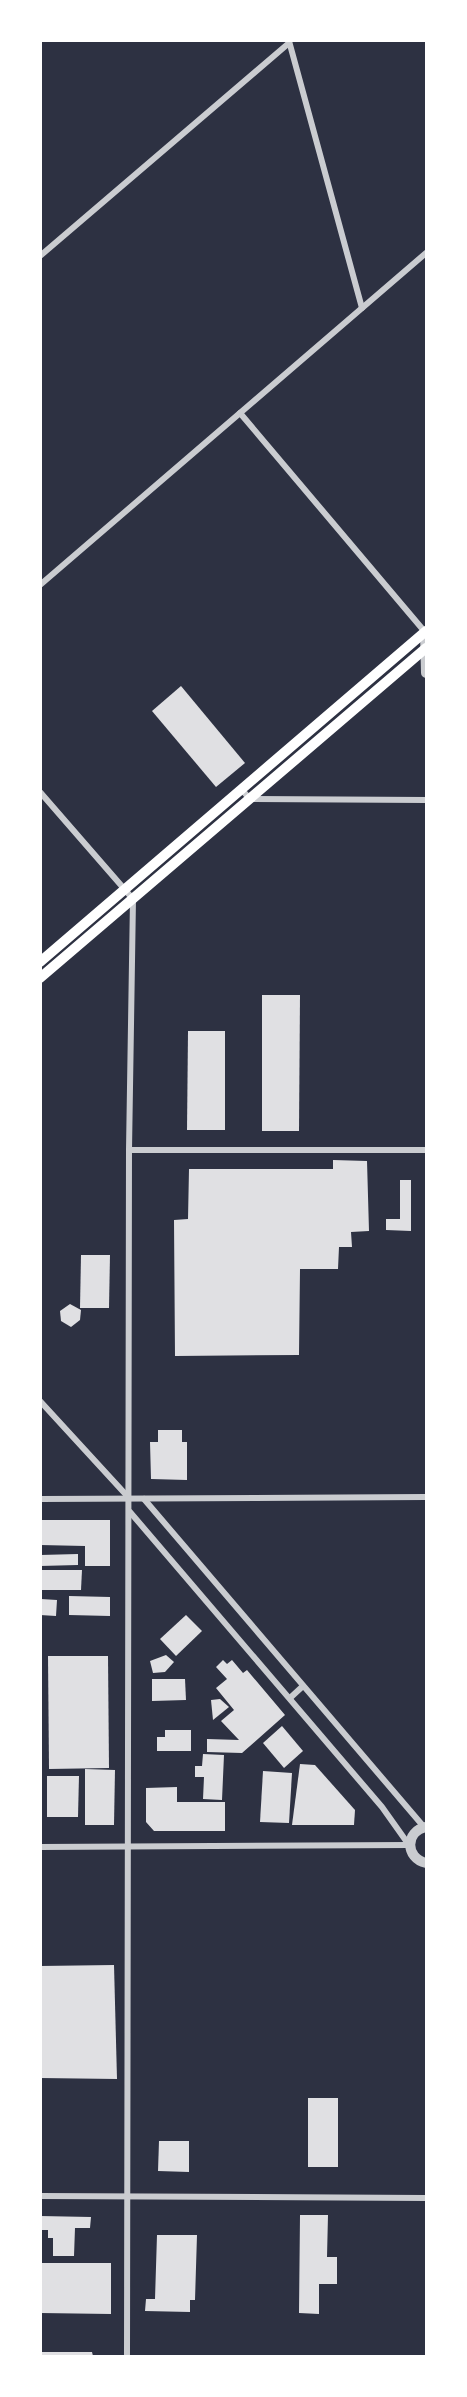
<svg xmlns="http://www.w3.org/2000/svg" width="467" height="2397" viewBox="0 0 467 2397" font-family="Signika,sans-serif">
<style>
.building{fill:#e0e0e3}
.lines{fill:none;stroke-linecap:round;stroke-linejoin:round}
.minor{stroke:#caccd0;stroke-width:6}
.tertiary{stroke:#caccd0;stroke-width:10}
.secondary{stroke:#fff;stroke-width:10}
</style>
<rect width="100%" height="100%" fill="#2d3142"/>
<g class="building">
<polygon points="181,686 245,763 216,787 152,711"/>
<polygon points="262,995 300,995 299,1131 262,1131"/>
<polygon points="188,1031 225,1031 225,1130 187,1130"/>
<polygon points="333,1160 367,1161 369,1231 351,1232 352,1247 339,1247 338,1269 300,1269 299,1355 175,1356 174,1220 188,1219 189,1169 333,1169"/>
<polygon points="400,1180 411,1180 411,1231 386,1230 386,1219 400,1219"/>
<polygon points="81,1255 110,1255 109,1308 80,1308"/>
<polygon points="70,1304 81,1310 80,1320 71,1327 61,1321 60,1311"/>
<polygon points="158,1430 182,1430 182,1442 187,1442 187,1480 151,1479 150,1442 158,1442"/>
<polygon points="40,1520 110,1520 110,1566 85,1566 85,1546 40,1545"/>
<polygon points="78,1554 78,1565 40,1566 40,1555"/>
<polygon points="40,1570 82,1570 81,1590 40,1590"/>
<polygon points="69,1596 110,1597 110,1616 69,1615"/>
<polygon points="41,1599 57,1600 56,1616 40,1615"/>
<polygon points="186,1615 202,1631 176,1656 160,1639"/>
<polygon points="166,1655 174,1662 165,1672 153,1673 150,1661"/>
<polygon points="48,1656 108,1656 109,1768 49,1769"/>
<polygon points="223,1660 227,1664 232,1660 243,1673 247,1670 285,1715 242,1753 207,1752 207,1739 239,1740 221,1721 234,1710 216,1688 227,1679 216,1667"/>
<polygon points="152,1679 185,1679 186,1700 152,1701"/>
<polygon points="220,1699 229,1707 213,1720 211,1700"/>
<polygon points="282,1726 303,1751 284,1768 263,1743"/>
<polygon points="165,1730 191,1730 191,1751 157,1751 157,1737 165,1737"/>
<polygon points="203,1754 224,1755 222,1800 203,1799 204,1777 195,1777 195,1766 202,1766"/>
<polygon points="300,1764 315,1765 355,1810 354,1825 292,1825"/>
<polygon points="85,1769 115,1770 114,1825 85,1825"/>
<polygon points="263,1771 292,1773 289,1823 260,1822"/>
<polygon points="47,1776 79,1776 78,1817 47,1817"/>
<polygon points="177,1787 177,1802 225,1802 225,1831 154,1831 146,1822 146,1788"/>
<polygon points="114,1965 117,2079 40,2078 40,1966"/>
<rect x="308" y="2098" width="30" height="69"/>
<polygon points="159,2141 189,2141 189,2172 158,2171"/>
<polygon points="300,2215 328,2215 327,2257 337,2257 337,2284 319,2284 319,2314 299,2313"/>
<polygon points="40,2216 91,2217 90,2228 75,2228 74,2256 53,2256 53,2238 48,2238 48,2230 40,2230"/>
<polygon points="157,2235 197,2235 195,2300 190,2300 190,2312 145,2311 146,2299 155,2299"/>
<polygon points="40,2263 111,2263 111,2314 40,2313"/>
<polygon points="40,2352 92,2352 93,2356 40,2356"/>
</g>
<g class="lines">
<g class="minor">
<polyline points="289,41 362,308"/>
<polyline points="40,256 289,43"/>
<polyline points="240,413 425,632"/>
<polyline points="40,585 426,253"/>
<polyline points="242,790 250,799 426,800"/>
<polyline points="40,792 133,899 129,1150 127,2356"/>
<polyline points="129,1150 426,1150"/>
<polyline points="40,1401 129,1498"/>
<polyline points="40,1499 426,1497"/>
<polyline points="144,1499 424,1827"/>
<polyline points="130,1512 382,1807 409,1845"/>
<polyline points="290,1698 303,1686"/>
<polyline points="40,1847 409,1845"/>
<polyline points="40,2196 426,2198"/>
</g>
<g class="tertiary">
<polyline points="425,632 426,673"/>
<path d="M426,1827C405,1831 405,1858 426,1863"/>
</g>
<g class="secondary">
<polyline points="40,962 426,631"/>
<polyline points="40,978 426,648"/>
</g>
</g>
<rect width="467" height="2397" fill="none" stroke="#ffffff" stroke-width="84"/>
</svg>
